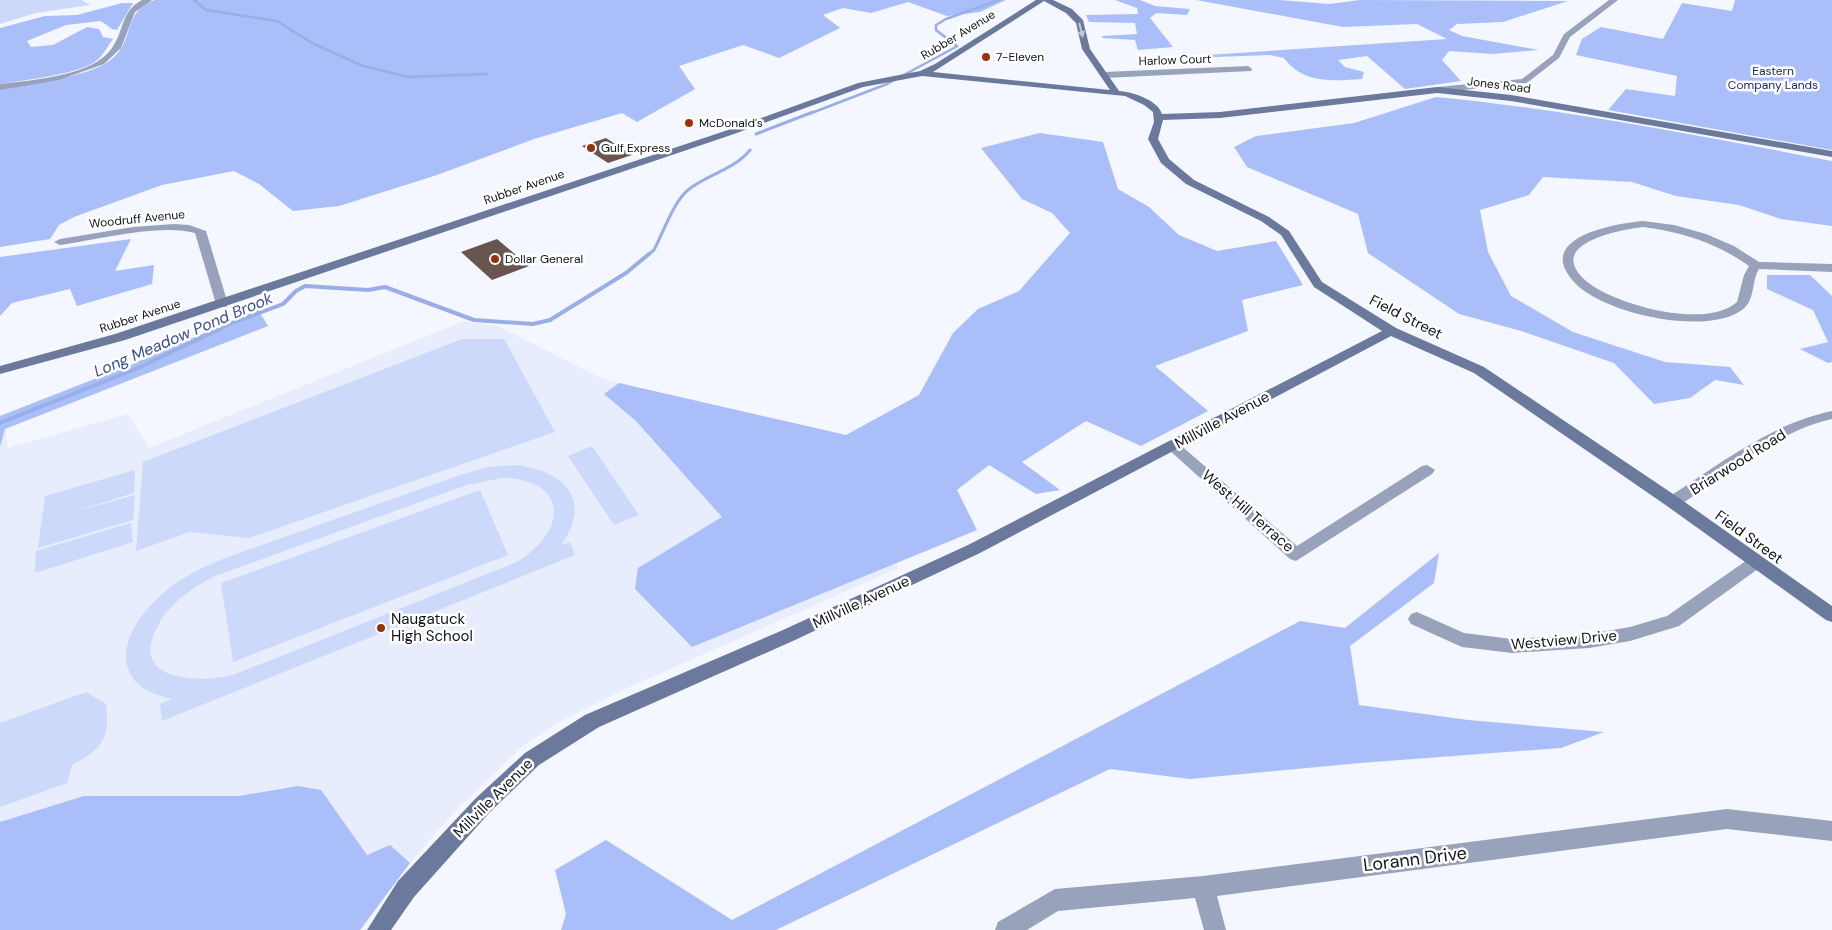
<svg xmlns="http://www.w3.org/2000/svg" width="1832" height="930" viewBox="0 0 1832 930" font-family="'DM Sans',sans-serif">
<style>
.built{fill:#e7edfd}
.green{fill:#ccd9fb;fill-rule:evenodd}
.forest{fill:#aabff9}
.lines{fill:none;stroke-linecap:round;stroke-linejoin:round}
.stream-far2{stroke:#99aee7;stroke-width:2.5}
.stream-far1{stroke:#99aee7;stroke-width:3}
.stream{stroke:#99aee7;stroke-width:4}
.building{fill:#69554f}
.street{fill:#98a2bb;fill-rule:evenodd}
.secondary{fill:#6b799d;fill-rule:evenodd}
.oneway{fill:#c4c9d8}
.poi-dot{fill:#98320a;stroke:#fff;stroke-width:2}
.labels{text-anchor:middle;stroke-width:5;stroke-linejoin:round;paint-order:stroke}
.far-street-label{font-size:12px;fill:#11131a;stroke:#fff}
.far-poi-label{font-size:12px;fill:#11131a;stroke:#fff;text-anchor:start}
.far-park-label{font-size:12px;fill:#1b2a6c;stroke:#fff}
.street-label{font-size:15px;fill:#11131a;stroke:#fff}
.poi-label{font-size:15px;fill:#11131a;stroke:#fff;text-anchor:start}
.water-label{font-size:16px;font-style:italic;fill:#3a4e93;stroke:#fff}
.near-street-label{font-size:18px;fill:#11131a;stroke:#fff}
</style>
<rect width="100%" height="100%" fill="#f4f7ff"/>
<polygon class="built" points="464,321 498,326 601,378 855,450 898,568 625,689 561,721 522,747 456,810 410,863 361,930 0,930 0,420 5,429 8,448 128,414 149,448"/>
<g class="green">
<polygon points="0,0 82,0 90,5 36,13 0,24"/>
<polygon points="462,339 504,339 555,432 249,538 189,532 136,551 143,462"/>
<polygon points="592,446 639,515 614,525 568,456"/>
<path d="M515,465C563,470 594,499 561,545L570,542L575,555L162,721L160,704L172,699C110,687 117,637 156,600C176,580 201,567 228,557L460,475L488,467ZM502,478C570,480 567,531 517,562L233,675C194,684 125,680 160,622C172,601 194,587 215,576L467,485Z"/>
<polygon points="135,470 134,493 73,512 135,495 133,520 38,548 45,496"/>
<polygon points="480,490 508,555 233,662 221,583"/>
<polygon points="131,523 133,542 35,573 36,551"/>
<path d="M86,692L106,704C110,741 102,748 72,765L67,783L0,807V723Z"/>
</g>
<g class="forest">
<path d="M155,0H1006L980,12L947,16L908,2L871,13L843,8L823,15L840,28L779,58L743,45L679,66L695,89L637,122L622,113L534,139L437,175L339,206L293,211L259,184L234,171L162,185L74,217L59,225L50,239L0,247V89C28,84 91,77 112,59C135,40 123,10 155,0Z"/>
<polygon points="1115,0 1140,0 1155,6 1190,9 1187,15 1156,13 1150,18 1173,47 1138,50 1135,40 1103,38 1102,36 1137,34 1135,23 1089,22 1086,15 1138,14 1137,8"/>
<path d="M1196,0H1279L1329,4L1360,0L1568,1L1503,22L1457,24L1449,30L1462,36L1539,50L1492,54L1449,51L1442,60L1461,81L1405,89L1367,56L1338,60L1345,67L1364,72L1362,79C1333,81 1303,84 1284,58L1270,55L1215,57L1208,55L1447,39L1417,24L1343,27Z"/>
<polygon points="1735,0 1832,0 1832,150 1608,110 1626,89 1675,96 1677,76 1576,55 1582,39 1601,27 1663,39 1682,3 1732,11"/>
<path d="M122,3H133L117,30L112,29L101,21L66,25L27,41L31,47L53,45L87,27L99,29L103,37L113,39C107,47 102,58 93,63C72,75 25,80 0,84V28L45,16L77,15Z"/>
<path d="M1436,97C1570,110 1700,136 1832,161V226L1781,219L1739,205L1676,196L1632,182L1543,177L1529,195L1480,210L1488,252L1511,296L1573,332L1665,362L1730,367L1744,385L1715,380L1690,398L1654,404L1614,363L1521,331L1459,314L1368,253L1358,214L1247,167L1234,147L1256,136L1354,123Z"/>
<polygon points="1040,133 1103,142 1118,189 1149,207 1179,235 1217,251 1276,241 1303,285 1242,300 1248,331 1155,366 1208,411 1141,446 1086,421 1022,462 1060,490 1036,494 989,465 957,490 977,530 692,647 635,589 638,568 722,517 636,421 604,394 619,383 846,435 919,395 953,333 978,309 1019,291 1070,233 1052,213 1022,199 981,148"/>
<polygon points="131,239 115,271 154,265 152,284 77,306 70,289 12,303 0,316 0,257"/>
<polygon points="1767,275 1810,275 1832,296 1832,362 1828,363 1800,349 1828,342 1813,310 1767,289"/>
<polygon points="258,310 268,326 5,429 0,447 0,416 130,365"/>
<polygon points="1439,553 1434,583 1350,646 1359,705 1468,720 1604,732 1561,748 1360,763 1190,779 1110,769 776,930 561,930 566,914 555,870 606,840 732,920 1300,621 1345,628"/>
<polygon points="298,786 321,790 367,855 390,845 410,863 360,930 0,930 0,822 84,796 239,796"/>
</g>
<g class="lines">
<g class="stream-far2">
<polyline points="194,0 206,10 277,21 312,43 363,66 409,77 487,74"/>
<polyline points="809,114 887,84 954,48 957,46 936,30 936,25 946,19 999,0"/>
</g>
<g class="stream-far1">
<polyline points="756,134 813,112"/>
<path d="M648,255L654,250C663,233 674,201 688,190C708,174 734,170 750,150"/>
</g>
<polyline class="stream" points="0,423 138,368 232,323 283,304 296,291 305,286 368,290 385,287 474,320 533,324 550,320 626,273 649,254"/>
</g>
<g class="building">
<polygon points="606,138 632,155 608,163 582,146"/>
<polygon points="497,239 529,266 492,280 461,252"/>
</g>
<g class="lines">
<g class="street">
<path d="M142,0H152L135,12L121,48L104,64L59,80L0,90V84C32,80 93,76 112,48C124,31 121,11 142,0Z"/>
<polygon points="1609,0 1618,0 1570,37 1559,58 1527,83 1437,93 1433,90 1437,87 1522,79 1553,55 1564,34"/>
<polygon points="1248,66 1252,69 1251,71 1104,78 1100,75 1104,72"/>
<path d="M1643,221L1674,225L1706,234L1734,246L1759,262L1832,264V272L1759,269C1751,281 1756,300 1742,310C1706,336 1607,314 1577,285C1530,239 1611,224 1643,221ZM1643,227C1682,232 1717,243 1749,266L1744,275L1737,302C1706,330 1615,305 1586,281C1544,244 1618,230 1643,227Z"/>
<path d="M174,224L189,225L206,231L228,304L226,307H218L216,304L195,233C161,223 96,240 60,245L54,242L60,239L133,227Z"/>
<path d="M1832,411V419C1775,432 1726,474 1679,506H1667L1665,502L1667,498C1720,464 1770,424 1832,411Z"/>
<polygon points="1173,441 1178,443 1297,546 1422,466 1427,465 1435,470 1432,474 1296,561 1290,559 1168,449 1166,446"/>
<polygon points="1756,556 1762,558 1764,562 1762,566 1679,626 1630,641 1589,648 1512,653 1462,647 1411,624 1408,619 1411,614 1417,612 1464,633 1512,639 1589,634 1630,627 1667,616 1750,558"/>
<polygon points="1727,809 1832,821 1832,841 1727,829 1217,896 1226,930 1204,930 1195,898 1058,911 1027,930 995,930 998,922 1055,889 1203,876"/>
</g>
<path class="secondary" d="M1036,0H1053L1072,9L1083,20L1090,49L1119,91C1133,92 1158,100 1162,114L1220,112L1437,87L1511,95L1832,151V157L1511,101L1437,93L1220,118L1163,120L1158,139L1169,159L1194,180L1269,217L1289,231L1322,282L1396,328L1484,367L1679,498L1832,606V622L1826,620L1667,506L1474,373L1391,336L980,553L795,640L599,727L539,765L490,812L414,897L391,930H367L398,881L476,798L525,753L585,715L783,630L968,545L1382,331L1314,287L1281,235L1261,221L1186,184L1161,163L1148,139L1154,122L1153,112L1144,105L1125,96L922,76L863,87L734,134L125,340L0,374V366L115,334L728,130L858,83L920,71L935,64ZM1044,1L1066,13L1076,23L1082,49L1110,90L933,72Z"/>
</g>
<defs><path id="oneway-solid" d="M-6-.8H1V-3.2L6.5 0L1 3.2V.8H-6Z" transform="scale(1.25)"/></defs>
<use class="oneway" href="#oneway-solid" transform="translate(1081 30) rotate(76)"/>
<g class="poi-dot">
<circle cx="986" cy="57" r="5"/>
<circle cx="689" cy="123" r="5"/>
<circle cx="591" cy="148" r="5"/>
<circle cx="495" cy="259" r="5"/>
<circle cx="381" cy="628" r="5"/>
</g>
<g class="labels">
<g class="far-street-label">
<text transform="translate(958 35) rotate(-31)" y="4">Rubber Avenue</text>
<text transform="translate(1175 60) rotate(-2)" y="4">Harlow Court</text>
<text transform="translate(1499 85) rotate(7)" y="4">Jones Road</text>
<text transform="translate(524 187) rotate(-19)" y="4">Rubber Avenue</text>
<text transform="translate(137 219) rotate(-6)" y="4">Woodruff Avenue</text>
<text transform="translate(140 316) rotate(-18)" y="4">Rubber Avenue</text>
</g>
<g class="far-poi-label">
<text x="996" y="61">7-Eleven</text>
<text x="699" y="127">McDonald's</text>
<text x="601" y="152">Gulf Express</text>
<text x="505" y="263">Dollar General</text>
</g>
<g class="far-park-label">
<text x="1773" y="75">Eastern<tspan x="1773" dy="14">Company Lands</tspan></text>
</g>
<g class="street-label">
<text transform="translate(1406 317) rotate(27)" y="5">Field Street</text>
<text transform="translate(1222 420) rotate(-28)" y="5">Millville Avenue</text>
<text transform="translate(1738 462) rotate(-32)" y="5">Briarwood Road</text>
<text transform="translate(1248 511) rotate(41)" y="5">West Hill Terrace</text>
<text transform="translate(1749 537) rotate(36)" y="5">Field Street</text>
<text transform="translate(861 602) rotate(-25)" y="5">Millville Avenue</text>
<text transform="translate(1564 640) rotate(-5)" y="5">Westview Drive</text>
<text transform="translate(493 798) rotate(-45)" y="5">Millville Avenue</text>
</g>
<g class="poi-label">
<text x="391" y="624">Naugatuck<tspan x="391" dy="17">High School</tspan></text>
</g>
<g class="water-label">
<text transform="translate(183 334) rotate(-23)" y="6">Long Meadow Pond Brook</text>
</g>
<g class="near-street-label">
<text transform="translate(1415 859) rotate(-7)" y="6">Lorann Drive</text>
</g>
</g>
</svg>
